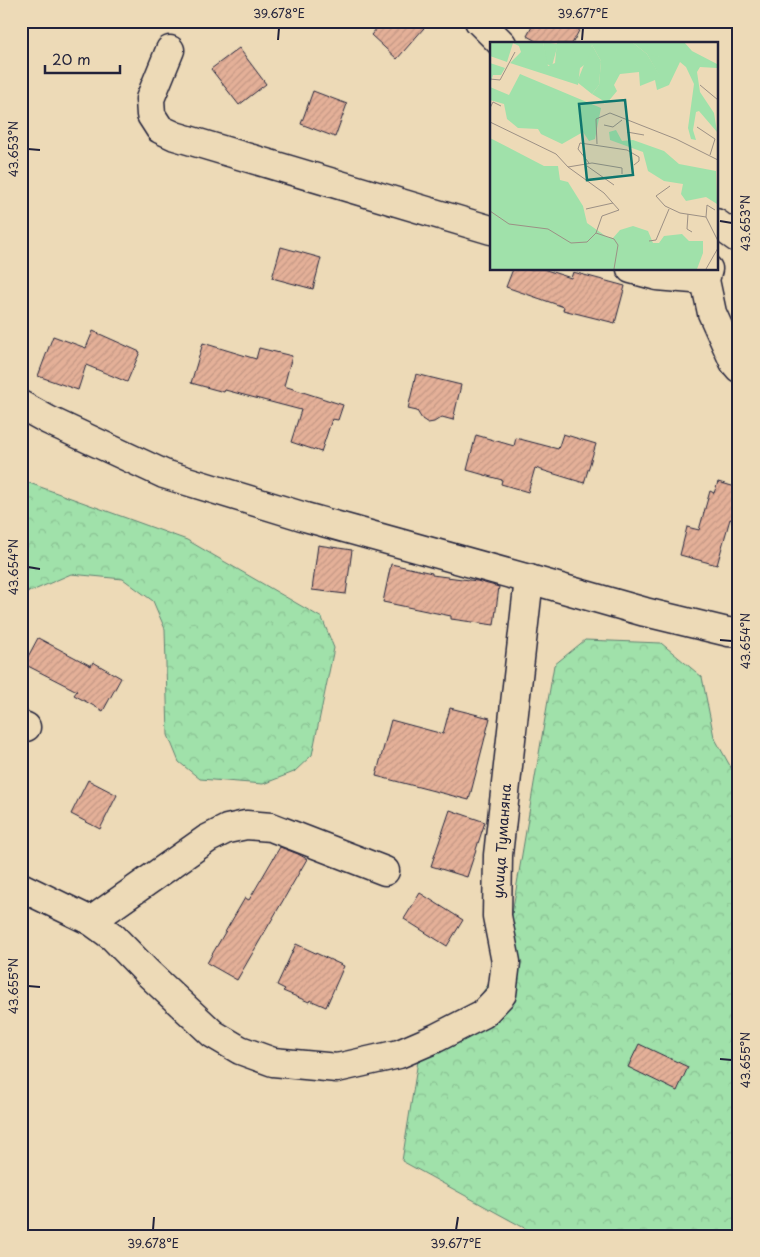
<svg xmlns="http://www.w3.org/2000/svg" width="760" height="1257" viewBox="0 0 760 1257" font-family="'Playpen Sans',sans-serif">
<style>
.forest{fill:url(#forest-crowns);stroke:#618272}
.building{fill:url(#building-hatch);stroke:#22223b}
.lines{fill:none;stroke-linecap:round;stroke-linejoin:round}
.minor-casing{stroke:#22223b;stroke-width:31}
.minor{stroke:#eddab7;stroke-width:28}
.ticks{fill:none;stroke:#22223b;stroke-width:2}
.labels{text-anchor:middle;stroke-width:4.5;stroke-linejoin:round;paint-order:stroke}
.street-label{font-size:14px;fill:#22223b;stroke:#eddab7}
.inset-road{fill:none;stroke:#9c9085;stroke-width:1}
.view{fill:#0f766e;fill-opacity:0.15;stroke:#0f766e;stroke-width:2.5}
.inset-edge{fill:none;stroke:#22223b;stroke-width:2.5}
.neatline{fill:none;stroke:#22223b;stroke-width:2}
.ticks-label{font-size:12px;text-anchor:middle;fill:#22223b}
</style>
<defs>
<pattern id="forest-crowns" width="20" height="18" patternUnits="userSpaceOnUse" patternTransform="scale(1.25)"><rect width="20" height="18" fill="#a0e1aa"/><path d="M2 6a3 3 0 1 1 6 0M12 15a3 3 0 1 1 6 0" fill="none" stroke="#8ac193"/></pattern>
<pattern id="building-hatch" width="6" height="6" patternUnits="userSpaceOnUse" patternTransform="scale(1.25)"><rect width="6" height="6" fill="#e4b098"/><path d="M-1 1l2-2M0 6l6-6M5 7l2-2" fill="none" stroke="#c39784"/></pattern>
</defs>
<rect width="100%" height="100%" fill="#eddab7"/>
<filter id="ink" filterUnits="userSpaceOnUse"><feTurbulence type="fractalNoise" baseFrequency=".02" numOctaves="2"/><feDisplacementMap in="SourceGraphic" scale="10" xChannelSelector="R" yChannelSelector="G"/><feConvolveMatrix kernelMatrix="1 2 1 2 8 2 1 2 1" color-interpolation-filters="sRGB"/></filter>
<g filter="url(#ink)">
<g class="forest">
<polygon points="21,480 187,540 322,618 334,648 312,755 294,772 263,784 200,779 179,762 168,735 165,629 153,601 123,579 71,574 32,591 21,593"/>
<polygon points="585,640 661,643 702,677 714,737 739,782 739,1236 539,1236 402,1161 421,1042 462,1023 504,961 554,665"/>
</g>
<g class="building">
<polygon points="383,21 430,21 397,59 371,35"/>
<polygon points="535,21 584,21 572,44 541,44 527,36"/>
<polygon points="239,48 266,84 239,105 211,69"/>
<polygon points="313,91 347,104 335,137 301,124"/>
<polygon points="281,247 321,258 313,289 272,278"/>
<polygon points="513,269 543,269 571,278 573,272 625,286 615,323 563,310 564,307 506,287"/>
<polygon points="93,331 140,352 127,382 86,365 78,390 38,376 53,336 86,348"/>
<polygon points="203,343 256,359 259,348 292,356 284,386 343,405 338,420 332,419 321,452 291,442 301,410 225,390 224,392 191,383"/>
<polygon points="416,374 461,385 453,420 442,417 434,422 428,423 422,419 417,411 408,409"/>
<polygon points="563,434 596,444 584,483 535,468 528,492 501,484 502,480 467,470 476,435 514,446 516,438 558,449"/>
<polygon points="718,482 739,488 739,522 730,519 717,565 680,555 687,527 699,530 710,491 714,493"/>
<polygon points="318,545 352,550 346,594 312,590"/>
<polygon points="391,564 432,573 432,575 477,581 499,587 494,625 451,619 451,616 383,602"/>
<polygon points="38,638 91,666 93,662 121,678 103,711 74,695 77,691 24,664"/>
<polygon points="450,708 490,718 469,800 376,776 391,720 443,734"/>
<polygon points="88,780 117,795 100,829 71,814"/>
<polygon points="450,810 485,822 467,877 431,866"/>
<polygon points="280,847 298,854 307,859 237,980 207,963 245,898 249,900"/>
<polygon points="420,893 463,920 447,946 404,919"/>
<polygon points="296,944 344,966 326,1007 310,1000 309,1002 283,991 285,989 277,985"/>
<polygon points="639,1044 688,1067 677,1091 628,1067"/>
</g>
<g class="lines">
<defs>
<g id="minor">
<polyline points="479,21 502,44"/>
<polyline points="170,50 150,99 151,115 160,129 175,136 491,230"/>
<polyline points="716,223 737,238"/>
<polyline points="631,269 657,276 705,280"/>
<polyline points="708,269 705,280 712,313 734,362 739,368"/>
<polyline points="21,405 48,420 164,474 305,517 529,579 645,612 728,632 739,633"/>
<polyline points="21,725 26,727"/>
<polyline points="21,887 91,921 113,937 147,972 213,1034 240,1050 273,1062 337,1068 399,1054 436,1038 483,1014 502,994 506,962 497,916 498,855 529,579"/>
<polyline points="91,921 207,839 227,829 246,825 271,827 385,871"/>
</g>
</defs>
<use href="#minor" class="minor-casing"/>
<use href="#minor" class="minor"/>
</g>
</g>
<path class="ticks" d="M278,40L279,28M582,40L583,28M28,149L40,150M720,221L732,223M28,567L40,569M720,640L732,641M28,986L40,987M720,1059L732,1060M153,1230L154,1217M456,1230L458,1217"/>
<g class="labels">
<g class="street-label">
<text transform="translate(502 841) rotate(-86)" y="5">улица Туманяна</text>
</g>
</g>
<g transform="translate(490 42)">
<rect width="228" height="228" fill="#eddab7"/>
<path d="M53,0L68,2L62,24L56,22ZM142,0H156L169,15V33L157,12ZM102,3L111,19L109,43L102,52L87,40Z" fill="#a0e1aa"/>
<path d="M0,0H53L58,24L65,21L67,0H142L157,12L169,32V15L160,13L156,0H194L202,9L227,22V26L210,25L207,30L210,50L224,71L227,90L209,69L206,70L203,88L206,98L201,97L198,86L204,42L196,25L190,20L179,43L167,48L165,38L150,44L149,30L130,32L124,43L127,49L117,61L102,52L109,43L111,19L102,3L97,21L90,26L88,43L20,21L31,10L29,4L23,1L17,20L0,14ZM0,21L15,26L11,33H3L0,43ZM30,32L111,66L105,97L99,99L93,90L72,102L51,92L48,87L28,86L17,77L14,62L0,58V45L19,53ZM126,88L132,99L143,98L174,109L189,122L226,129L227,162L216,155L196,159L191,152L193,142L174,139L158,129L153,110L120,98L119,90ZM0,96L54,124H68L70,138L78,140L93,164L97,181L117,195L123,196L130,188L143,184L158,189L163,201H169L174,194L192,192L199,199H213V211L207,227H0Z" fill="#a0e1aa"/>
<path class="inset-road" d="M0,37L10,38L25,10M210,43L228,58M0,66L3,60L11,64M0,80L66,112L78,125L102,121L132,126V132M114,83L123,85L132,78M207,85L225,97L220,113M137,90L154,93M107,102L106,77L120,71L186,97L228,118M99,121L88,107L90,101L137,108L149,115V119L144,123M97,124L124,143M180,144L166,154L175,164L190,171L216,175L228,199M96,167L123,161M0,169L19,182L58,187L81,201L97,200L106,191L112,174L129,168L114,151L78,125M198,172L197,187L202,190M216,175L217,163L225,168M106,191L124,197L128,203L124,227M159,199L166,198L179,167M216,227L228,206"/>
<path class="view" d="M135,58L143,133L97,138L89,62Z"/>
<rect width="228" height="228" class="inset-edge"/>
</g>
<rect width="760" height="1257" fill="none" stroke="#eddab7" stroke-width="55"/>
<path d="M45 65v8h75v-8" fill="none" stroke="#22223b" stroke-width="2.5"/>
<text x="52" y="65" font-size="15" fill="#22223b" stroke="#eddab7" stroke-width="4" paint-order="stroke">20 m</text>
<rect x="28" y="28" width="704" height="1202" class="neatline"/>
<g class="ticks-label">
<text x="279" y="18">39.678°E</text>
<text x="583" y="18">39.677°E</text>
<text transform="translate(14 149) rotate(-90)" y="4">43.653°N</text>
<text transform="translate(746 223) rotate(-90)" y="4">43.653°N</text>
<text transform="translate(14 567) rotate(-90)" y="4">43.654°N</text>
<text transform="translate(746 641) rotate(-90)" y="4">43.654°N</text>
<text transform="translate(14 986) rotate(-90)" y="4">43.655°N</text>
<text transform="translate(746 1060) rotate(-90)" y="4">43.655°N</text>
<text x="153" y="1248">39.678°E</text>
<text x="456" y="1248">39.677°E</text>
</g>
</svg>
